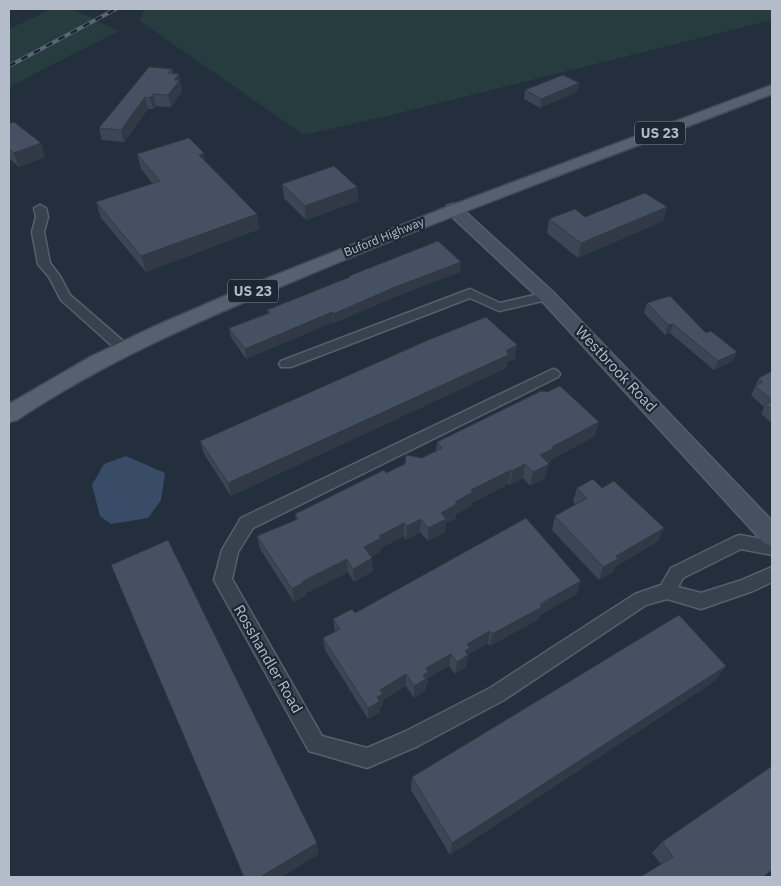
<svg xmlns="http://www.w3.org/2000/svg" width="781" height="886" viewBox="0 0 781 886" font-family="'IBM Plex Sans',sans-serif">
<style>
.green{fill:#263c3f}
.water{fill:#394c67}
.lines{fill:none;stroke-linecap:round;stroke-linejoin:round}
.street-casing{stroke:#565f6c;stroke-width:3}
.secondary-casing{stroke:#565f6c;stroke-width:3}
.primary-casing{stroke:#414a57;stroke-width:3}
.street{fill:#38414e;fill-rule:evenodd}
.secondary{fill:#465061;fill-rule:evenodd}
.primary{fill:#56606e;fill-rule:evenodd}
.rail-casing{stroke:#5a6575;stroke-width:4}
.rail{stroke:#1d2633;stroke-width:2.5;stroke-dasharray:7;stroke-linecap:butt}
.wall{fill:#3b4654}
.shaded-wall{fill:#303945}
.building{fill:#455162;stroke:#303945}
.labels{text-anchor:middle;stroke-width:4.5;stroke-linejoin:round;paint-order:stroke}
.far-street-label{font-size:12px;fill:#b4bcc9;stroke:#1d2633}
.shield{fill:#1d2633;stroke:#878f9c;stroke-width:1}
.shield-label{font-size:14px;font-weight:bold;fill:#b4bcc9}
.street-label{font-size:15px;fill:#b4bcc9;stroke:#1d2633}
</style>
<rect width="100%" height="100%" fill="#242f3e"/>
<g class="green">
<polygon points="52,9 72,9 119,31 9,87 9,29"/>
<polygon points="144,9 772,9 772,20 387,116 304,135 140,21"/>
</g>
<polygon class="water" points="126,456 165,473 161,500 148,518 111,524 100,516 92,485 104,464"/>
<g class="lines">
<defs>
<g id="street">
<polygon points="40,205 46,208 48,217 44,232 50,263 60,276 70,295 130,347 132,350 130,353 120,353 61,300 49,277 38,264 32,232 36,217 34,208"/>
<polygon points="470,289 500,303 547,292 553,296 551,299 499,311 470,298 291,367 281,367 279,364 281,361"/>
<polygon points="553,369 558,371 560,374 558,377 253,528 238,552 232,579 322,736 367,748 404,732 490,688 635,594 661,585 671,568 734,537 740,535 772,541 772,555 741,549 683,578 678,587 701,593 742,580 772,567 772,582 753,591 701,609 667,599 646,605 504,700 418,746 374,765 367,768 309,751 214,580 222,550 241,518"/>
</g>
<polygon id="secondary" points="453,204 459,206 553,292 772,521 772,546 764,543 541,300 447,212 445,209 447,206"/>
<path id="primary" d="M772,85V94C613,156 451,214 294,281C198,321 104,362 17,420L9,422V404L90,357L153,327L248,286L442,209Z"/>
</defs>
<use href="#street" class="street-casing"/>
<use href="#secondary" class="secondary-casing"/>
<use href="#primary" class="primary-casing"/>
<use href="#street" class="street"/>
<use href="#secondary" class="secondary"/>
<use href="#primary" class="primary"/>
<defs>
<polyline id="rail" points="9,66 116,9"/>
</defs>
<use href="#rail" class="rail-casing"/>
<use href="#rail" class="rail"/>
</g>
<g class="wall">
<polygon points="172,69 173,73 179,74 182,92 171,107 156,106 153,109 148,109 124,142 102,140 99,128"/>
<polygon points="579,83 577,92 540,108 524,99 525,90"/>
<polygon points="9,124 41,143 45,157 19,167 9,158"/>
<polygon points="137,154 205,161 257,214 259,229 146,272 101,218 96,202 153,184 141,169"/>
<polygon points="282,184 357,187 358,201 306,220 284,198"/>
<polygon points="667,207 663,221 578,258 547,233 549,219 585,217"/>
<polygon points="460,272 395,297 334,323 333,322 246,359 231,337 229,328 268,313 267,310 349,278 349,276"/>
<polygon points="647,303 733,361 714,370 670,333 665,335 644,313"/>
<polygon points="517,345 515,359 507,362 507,367 504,369 231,496 204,454 200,441"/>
<polygon points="772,371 772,423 761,414 764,407 751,395 759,378"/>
<polygon points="595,436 551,460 551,462 548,464 545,478 530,486 523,478 510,485 508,484 472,503 471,506 456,514 456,518 446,523 445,532 428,541 420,532 406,540 404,536 381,548 381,551 371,557 373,571 354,582 348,572 306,593 306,595 294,602 260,549 257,536 296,520 295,514 422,458 436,451 437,442"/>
<polygon points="577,488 602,488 664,528 658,541 615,567 613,572 599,580 552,530 555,516 576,505 573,502"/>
<polygon points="577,594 540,615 539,619 490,646 488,643 469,654 466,667 455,674 449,666 428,678 428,684 426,685 425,691 414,698 406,686 383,700 383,705 380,707 380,712 368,719 325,650 323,638 335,632 333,619 355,613"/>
<polygon points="726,666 715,681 450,855 411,790 412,777"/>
<polygon points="662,842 763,877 661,864 652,853"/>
</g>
<g class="shaded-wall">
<polygon points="179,74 182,92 171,107 168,95 174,80"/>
<polygon points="579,83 577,92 540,108 541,99"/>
<polygon points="153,94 156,106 153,109 150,98"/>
<polygon points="145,97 148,109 124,142 121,130"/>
<polygon points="41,143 45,157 19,167 14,153"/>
<polygon points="204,153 206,169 199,155"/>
<polygon points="357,187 358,201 306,220 305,206"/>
<polygon points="667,207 663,221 578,258 581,243"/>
<polygon points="257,214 259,229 146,272 141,256"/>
<polygon points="461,262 460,272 395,297 334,323 333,314 395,287"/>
<polygon points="332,312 333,322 246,359 245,349"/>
<polygon points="673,324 670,333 665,335 668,325"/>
<polygon points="517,345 515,359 507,362 507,367 504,369 231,496 228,483"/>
<polygon points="737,352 733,361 714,370 718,361"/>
<polygon points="599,422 595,436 551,460 551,462 537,469 540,455 552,447"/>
<polygon points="525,464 523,478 510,485 512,471"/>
<polygon points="549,464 545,478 530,486 533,472"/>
<polygon points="511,470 508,484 472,503 471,506 456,514 456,518 446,523 445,532 428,541 428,528 441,513 471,490"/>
<polygon points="421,519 420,532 406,540 407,526"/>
<polygon points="404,523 404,536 381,548 381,551 365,560 364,547 379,536"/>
<polygon points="664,528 658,541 615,567 613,572 599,580 603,567 616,556"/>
<polygon points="372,558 373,571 354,582 353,569"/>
<polygon points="347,559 348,572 306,593 306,595 294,602 292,589 303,581"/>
<polygon points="581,581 577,594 540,615 539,619 490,646 492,634"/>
<polygon points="490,631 488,643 469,654 466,667 455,674 457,662 467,644"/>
<polygon points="451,654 449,666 428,678 428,684 426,685 425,691 414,698 414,686 423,675 426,668"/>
<polygon points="726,666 715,681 450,855 452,843"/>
<polygon points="406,674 406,686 383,700 383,705 380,707 380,712 368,719 368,708 377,697 380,690"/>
<polygon points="317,843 319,854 282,877 260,877"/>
</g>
<g class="building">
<polygon points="149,67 172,69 168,73 179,74 174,80 180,80 168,95 153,94 150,98 145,97 121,130 99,128"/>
<polygon points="563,75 579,83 541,99 525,90"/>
<polygon points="14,122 41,143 14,153 9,149 9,124"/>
<polygon points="189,138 204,153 199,155 257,214 141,256 96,202 160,181 137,154"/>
<polygon points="334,166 357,187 305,206 282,184"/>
<polygon points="645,193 667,207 581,243 549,219 575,209 585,217"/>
<polygon points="438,241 461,262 395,287 333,314 332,312 245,349 229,328 270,313 267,310 350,277 349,276"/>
<polygon points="670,296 706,333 711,331 737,352 718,361 673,324 668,325 647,303"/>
<polygon points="486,317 517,345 506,351 509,354 506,356 228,483 200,441 426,341"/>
<polygon points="772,371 772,400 755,386 763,382 759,378"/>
<polygon points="560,386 599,422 552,447 554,448 540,455 549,464 533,472 525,464 512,471 511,470 471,490 473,492 455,502 457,504 441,513 446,519 428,528 421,519 407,526 404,523 379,536 381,538 364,547 372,558 353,569 347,559 303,581 304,582 292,589 257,536 298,519 295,514 384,470 386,473 405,464 406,455 422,458 442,448 437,442 541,391 547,392"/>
<polygon points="772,401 772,410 765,404"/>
<polygon points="593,479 602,488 614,481 664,528 616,556 618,559 603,567 555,516 587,498 577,488"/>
<polygon points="526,518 581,581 540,604 542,607 492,634 490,631 467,644 470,648 465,651 468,655 457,662 451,654 426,668 428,672 423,675 426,679 414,686 406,674 380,690 383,694 377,697 380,701 368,708 323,638 340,629 333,619 352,609 355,613"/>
<polygon points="168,540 317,843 260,877 244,877 111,565"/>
<polygon points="679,615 726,666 452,843 412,777"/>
<polygon points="772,766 772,870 763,877 640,877 673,857 662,842"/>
</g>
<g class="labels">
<g class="far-street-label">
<text transform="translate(384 237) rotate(-22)" y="4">Buford Highway</text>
</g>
<g class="shield">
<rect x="635" y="121.5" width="50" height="23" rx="4"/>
<rect x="228" y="279.5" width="50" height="23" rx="4"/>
</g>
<g class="shield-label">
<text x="660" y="138">US 23</text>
<text x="253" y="296">US 23</text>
</g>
<g class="street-label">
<text transform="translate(616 369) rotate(47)" y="5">Westbrook Road</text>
<text transform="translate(268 659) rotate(60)" y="5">Rosshandler Road</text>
</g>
</g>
<rect width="781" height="886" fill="none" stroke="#b4bcc9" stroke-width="20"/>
</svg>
